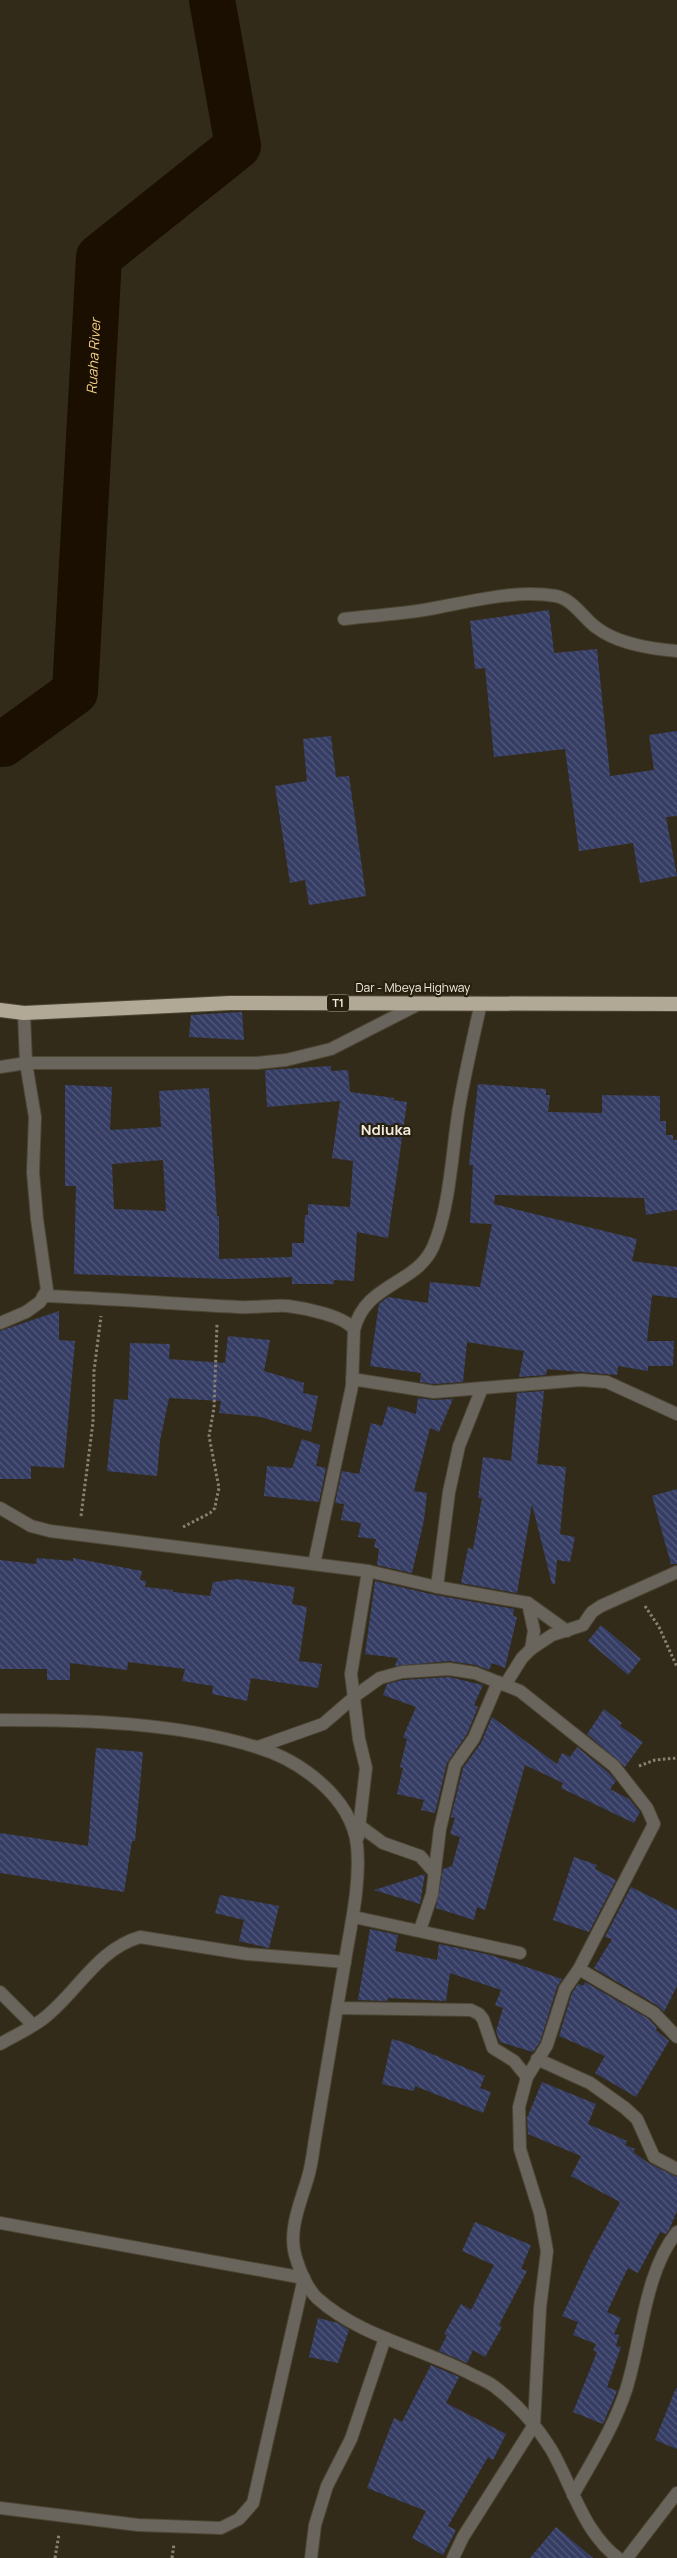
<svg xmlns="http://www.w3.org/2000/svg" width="677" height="2558" viewBox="0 0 677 2558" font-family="Manrope,sans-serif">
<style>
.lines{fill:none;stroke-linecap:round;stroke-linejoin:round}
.river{stroke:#1a0f00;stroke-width:46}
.building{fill:url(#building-back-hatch);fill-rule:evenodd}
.service-casing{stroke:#4d4635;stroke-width:14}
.minor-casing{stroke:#4d4635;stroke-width:14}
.trunk-casing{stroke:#4d4635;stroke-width:16}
.path{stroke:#898273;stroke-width:3;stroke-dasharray:2.5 2.5;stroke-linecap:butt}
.service{stroke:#69655c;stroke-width:12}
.minor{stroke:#69655c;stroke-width:12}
.trunk{stroke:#b2a896;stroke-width:14}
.labels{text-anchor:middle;stroke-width:4.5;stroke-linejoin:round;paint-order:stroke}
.shield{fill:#292110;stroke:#b4aea2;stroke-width:1}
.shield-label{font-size:11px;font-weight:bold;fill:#f0eae0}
.street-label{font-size:12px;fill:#f0eae0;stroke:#292110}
.water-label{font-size:14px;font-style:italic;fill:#f1cd85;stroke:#292110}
.quarter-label{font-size:15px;font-weight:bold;fill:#f0eae0;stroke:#292110}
</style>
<defs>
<pattern id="building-back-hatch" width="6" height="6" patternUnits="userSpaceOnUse" patternTransform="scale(1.25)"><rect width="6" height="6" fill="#353d64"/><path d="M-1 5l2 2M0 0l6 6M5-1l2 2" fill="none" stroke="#53597a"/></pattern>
</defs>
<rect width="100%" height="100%" fill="#332b19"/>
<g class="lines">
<path class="river" id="s1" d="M0,744H3L75,692L99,257L238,146L212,0"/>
</g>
<g class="building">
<polygon points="549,610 554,653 597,649 610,776 654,770 649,735 677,731 677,816 666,817 677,876 640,883 633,843 579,851 565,749 494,757 485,668 475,669 470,621"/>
<polygon points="331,736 336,777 349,776 366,896 309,905 305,880 290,883 275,786 307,781 303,739"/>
<polygon points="242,1012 244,1040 189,1037 191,1015"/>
<path d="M331,1066V1071L348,1070L350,1092L394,1098L393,1100L407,1102L388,1238L357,1232L354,1281L334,1280V1284H292V1277L229,1279L74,1274L76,1186H65V1085L112,1087L110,1130L161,1127L159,1091L209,1088L217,1216H219V1259L292,1257V1243H304L305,1215H308V1204L350,1207L353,1161L332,1158L340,1101L267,1107L265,1070ZM163,1160L166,1211L114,1209L112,1164Z"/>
<polygon points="478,1084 546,1089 546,1095 550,1095 548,1112 602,1113 602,1095 660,1096 660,1121 666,1121 666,1135 673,1135 673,1140 677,1140 677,1210 646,1215 644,1198 495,1195 494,1204 637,1239 632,1261 677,1267 677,1298 652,1295 647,1341 674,1341 673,1366 648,1366 648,1371 618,1366 617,1375 547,1369 546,1375 519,1377 524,1351 467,1342 463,1382 434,1384 420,1382 421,1373 370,1366 379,1304 384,1300 388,1297 428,1303 430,1282 480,1287 492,1224 470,1223 473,1165 469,1165"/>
<polygon points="59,1311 59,1340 75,1341 64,1468 31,1466 31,1479 0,1479 0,1331"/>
<polygon points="228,1336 270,1340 264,1371 304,1383 303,1393 318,1396 311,1432 261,1417 219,1413 221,1401 169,1398 160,1441 157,1476 107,1471 114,1399 128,1400 130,1343 170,1344 169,1359 225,1363"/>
<polygon points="544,1391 537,1464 566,1467 560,1534 575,1537 570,1562 557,1560 555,1584 552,1584 532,1504 517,1593 461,1583 468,1548 473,1549 482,1498 478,1498 483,1457 511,1461 517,1393"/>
<polygon points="418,1398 434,1400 453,1399 439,1432 430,1428 414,1491 427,1493 424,1520 412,1573 377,1565 379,1549 374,1547 376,1539 358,1537 361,1523 341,1520 344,1504 335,1503 342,1471 359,1474 371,1423 382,1426 388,1406 416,1414"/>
<polygon points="302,1439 320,1445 316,1466 326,1468 319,1502 264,1496 267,1466 292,1468"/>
<polygon points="677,1489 677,1564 671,1564 652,1496"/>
<polygon points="37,1558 73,1561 73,1558 142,1571 140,1580 146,1581 145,1587 173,1590 173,1592 210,1596 213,1582 237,1579 295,1587 292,1604 307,1607 299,1661 322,1664 318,1688 251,1678 247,1701 212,1694 213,1686 182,1681 185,1669 128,1662 127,1670 70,1663 70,1680 47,1680 47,1669 0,1669 0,1560 36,1564"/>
<polygon points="375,1581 435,1595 514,1609 513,1616 517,1617 505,1668 492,1663 489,1670 476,1665 449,1661 395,1666 398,1658 365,1654"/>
<polygon points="601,1625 641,1659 628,1675 588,1641"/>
<polygon points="449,1677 483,1685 474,1705 478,1707 467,1734 447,1763 435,1813 421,1810 424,1800 397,1794 403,1768 400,1767 407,1739 403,1737 416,1707 383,1695 387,1684 403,1680"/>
<polygon points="604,1709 622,1723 620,1726 643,1742 625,1767 587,1734"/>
<polygon points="492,1717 557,1764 562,1753 570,1757 577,1747 608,1772 616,1781 610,1789 629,1799 640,1812 634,1823 561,1788 563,1783 525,1765 485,1910 477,1907 474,1920 436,1908 443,1869 452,1866 460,1837 450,1834 455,1818 451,1817 463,1768 481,1743"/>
<polygon points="96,1748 143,1752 135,1841 132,1841 124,1892 0,1873 0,1833 88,1846"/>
<polygon points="574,1857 597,1865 595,1869 616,1880 589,1932 553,1920"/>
<polygon points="425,1874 420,1904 374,1890"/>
<polygon points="631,1887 677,1910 677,1986 664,2012 658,2006 594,1968 612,1939 605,1937"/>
<polygon points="220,1895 279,1906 269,1948 239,1941 244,1920 215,1913"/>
<polygon points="370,1929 398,1935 395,1951 437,1960 439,1944 491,1955 562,1979 557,1987 540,2042 533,2052 500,2042 496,2031 503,2008 495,2005 501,1990 450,1973 446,2001 388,1998 387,2001 358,2000"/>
<polygon points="585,1982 649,2019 657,2028 656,2030 669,2041 636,2097 595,2073 605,2056 559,2036 572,1993 578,1984 583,1986"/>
<polygon points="392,2039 403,2042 485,2076 480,2088 491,2092 483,2113 415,2086 414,2091 382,2084"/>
<polygon points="542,2082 596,2104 588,2124 627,2141 625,2145 635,2149 633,2152 650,2164 677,2177 677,2211 669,2230 666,2234 660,2232 638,2273 628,2268 607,2312 621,2318 614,2334 619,2335 616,2346 621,2347 607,2387 617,2391 603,2424 573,2412 597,2352 593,2350 596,2344 573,2335 578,2322 562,2316 591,2254 620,2202 571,2176 581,2156 528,2134 527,2118"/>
<polygon points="475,2222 531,2245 521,2269 527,2271 499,2325 502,2327 485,2357 473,2350 467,2363 439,2351 447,2335 444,2334 461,2304 471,2310 494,2265 462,2251"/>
<polygon points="318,2318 338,2323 349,2330 338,2363 309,2357"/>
<polygon points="431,2365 459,2377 446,2403 506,2434 493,2460 488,2457 448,2526 456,2530 443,2555 412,2538 426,2511 367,2488 394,2418 402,2422"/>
<polygon points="676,2388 677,2388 677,2449 655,2440"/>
<polygon points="556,2527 593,2558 530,2558"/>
</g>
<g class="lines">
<defs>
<g id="service">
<path d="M344,619C371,616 397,614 424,610C466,603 513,589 556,596C573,599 584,619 597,628C618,644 652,649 677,651"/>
<polyline points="0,1992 33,2025"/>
</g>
<g id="minor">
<polyline points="0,1067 26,1063 257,1063 286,1060 331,1049 421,1003"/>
<path d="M43,1296C108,1298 173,1304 238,1307C254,1308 271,1305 288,1306C304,1308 346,1316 354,1330L352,1386L314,1564"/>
<polyline points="0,1323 26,1312 40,1302 47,1290 37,1219 33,1172 35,1117 26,1063 24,1013"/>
<path d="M354,1330C365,1283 416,1285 433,1247C450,1209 452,1150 459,1108C465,1073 473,1038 481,1003"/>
<polyline points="352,1379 434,1392 581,1380 607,1382 677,1414"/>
<polyline points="0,1508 31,1526 50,1531 368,1571 437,1587 528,1603 567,1631"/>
<polyline points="437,1587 449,1492 459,1446 482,1388"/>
<polyline points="528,1603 534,1631 531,1649"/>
<polyline points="505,1685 522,1658 531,1649 552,1635 583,1625 592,1612 601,1606 677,1572"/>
<path d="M0,1720C84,1720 175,1722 256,1747C300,1760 351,1797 357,1845C361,1885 350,1928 344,1967C334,2024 325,2081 315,2139C313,2151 312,2164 308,2177C301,2202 287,2231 296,2258C300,2271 307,2288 317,2298C359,2336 418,2347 467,2372C476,2377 487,2381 495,2387C517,2404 536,2425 551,2449C572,2485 583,2532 618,2558"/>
<polyline points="258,1747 323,1724 359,1693 380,1678 402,1672 449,1669 475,1673 520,1691 614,1766 647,1808 654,1824 579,1969 565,1989 547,2045 527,2077 519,2107 520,2149 540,2213 547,2251 540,2308 534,2425 463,2537 453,2558"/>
<polyline points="360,1826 383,1843 420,1856 435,1873"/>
<polyline points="358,1837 366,1768 359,1739 351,1674 368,1571"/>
<polyline points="354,1917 520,1953"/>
<polyline points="420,1930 432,1894 440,1829 455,1765 474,1738 498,1682"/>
<polyline points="579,1969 654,2013 677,2037"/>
<polyline points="337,2008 471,2010 479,2014 483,2019 493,2048 514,2061 527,2077"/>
<path d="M0,2044C14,2036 31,2028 43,2019C78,1992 96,1950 140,1937L247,1954L345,1962"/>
<polyline points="537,2059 590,2083 625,2108 637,2119 654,2157 677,2169"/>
<polyline points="0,2223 304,2278 253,2503 239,2519 221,2528 138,2525 0,2508"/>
<path d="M573,2495C592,2461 614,2427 626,2390C642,2340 644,2273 677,2232"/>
<polyline points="311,2558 315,2525 327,2486 351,2439 385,2338"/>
<polyline points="627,2558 677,2493"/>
</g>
<polyline id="trunk" points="0,1010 24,1013 230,1003 677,1004"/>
</defs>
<use href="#service" class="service-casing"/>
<use href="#minor" class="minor-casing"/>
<use href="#trunk" class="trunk-casing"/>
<g class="path">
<polyline points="81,1516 93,1422 94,1371 101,1316"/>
<polyline points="183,1527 210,1513 215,1508 216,1501 219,1488 209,1436 214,1408 217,1324"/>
<polyline points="645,1606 659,1627 677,1667"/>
<polyline points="639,1766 655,1760 677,1758"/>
<polyline points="55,2558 59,2534"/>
<polyline points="172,2558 174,2544"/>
</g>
<use href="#service" class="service"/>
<use href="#minor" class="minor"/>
<use href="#trunk" class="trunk"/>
</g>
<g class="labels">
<rect class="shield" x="327" y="994.5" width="22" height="17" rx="4"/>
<g class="shield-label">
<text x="338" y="1007">T1</text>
</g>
<g class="street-label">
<text x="413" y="992">Dar - Mbeya Highway</text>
</g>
<g class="water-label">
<text dy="5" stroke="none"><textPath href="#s1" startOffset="428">Ruaha River</textPath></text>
</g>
<g class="quarter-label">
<text x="386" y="1135">Ndiuka</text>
</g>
</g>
</svg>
